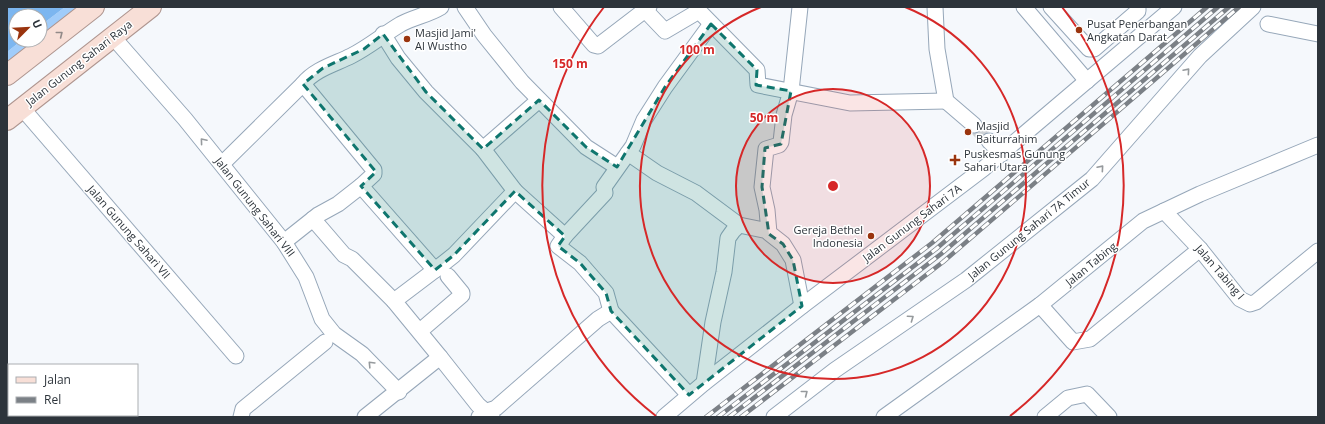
<svg xmlns="http://www.w3.org/2000/svg" width="1325" height="424" viewBox="0 0 1325 424" font-family="'Open Sans',sans-serif">
<style>
.green{fill:#a0ccfa}
.water{fill:#7cb6f0}
.lines{fill:none;stroke-linecap:round;stroke-linejoin:round}
.minor-tunnel{stroke:#cdd1d5;stroke-width:15;stroke-dasharray:15 8;stroke-linecap:butt}
.minor-casing{stroke:#96a7b9;stroke-width:17}
.major-casing{stroke:#ae958f;stroke-width:22}
.minor{stroke:#fff;stroke-width:15}
.major{stroke:#f8dfd7;stroke-width:20}
.rail-casing{stroke:#7b8086;stroke-width:4.5}
.rail{stroke:#fff;stroke-width:3;stroke-dasharray:9;stroke-linecap:butt}
.oneway{stroke:#928a89}
.oneway2{stroke:#969a9d}
.marked{fill:#0f766e;fill-opacity:0.2;stroke:#0f766e;stroke-width:3;stroke-dasharray:8 5;stroke-linejoin:round}
.ring{fill:none;stroke:#d62828;stroke-width:2}
.poi-dot{fill:#9a340e;stroke:#fff;stroke-width:1.5}
.labels{text-anchor:middle;stroke-width:3;stroke-linejoin:round;paint-order:stroke}
.poi-label{font-size:11px;fill:#2d343b;stroke:#fff;text-anchor:start}
.street-label{font-size:11px;fill:#2d343b;stroke:#fff}
.centre{fill:#d62828;stroke:#fff;stroke-width:2}
.ring-label{font-size:12px;text-anchor:middle;font-weight:bold;fill:#d62828;stroke:#fff;stroke-width:3;stroke-linejoin:round;paint-order:stroke}
</style>
<rect width="100%" height="100%" fill="#f5f8fc"/>
<polygon class="green" points="65,7 94,7 7,75 7,52 22,40 40,40 40,26"/>
<polygon class="water" points="7,7 65,7 40,26 40,16 16,16 16,40 22,40 7,52"/>
<g class="lines">
<polyline class="minor-tunnel" points="974,125 989,141"/>
<defs>
<g id="minor">
<polyline points="465,7 484,35 522,82 586,147 617,167"/>
<polyline points="561,7 594,45 598,46 645,10"/>
<polyline points="649,7 645,10 665,31 699,11 757,70 758,85 850,103 946,101"/>
<polyline points="800,7 791,91 784,115 781,142 779,145 766,149 762,187 767,210 769,233 783,244 793,260 802,306"/>
<polyline points="935,7 937,49 946,101 974,125"/>
<polyline points="1024,7 1087,81"/>
<polyline points="1051,7 1089,49 1094,49 1138,11 1138,7"/>
<polyline points="1268,24 1318,34"/>
<polyline points="383,34 398,58 426,92 483,149 539,100"/>
<polyline points="113,37 185,119 284,242 306,277 322,319 334,334 362,354 399,392"/>
<polyline points="22,108 236,356"/>
<polyline points="989,141 1002,154"/>
<polyline points="483,149 515,191 565,236"/>
<polyline points="628,153 657,173 696,193 739,225 768,231"/>
<polyline points="222,164 303,84"/>
<polyline points="1164,211 1200,249 1240,299 1250,304 1256,302 1318,251"/>
<polyline points="313,219 344,255 352,259 394,301"/>
<polyline points="284,242 318,215 338,204 361,186"/>
<polyline points="435,270 454,255 515,191"/>
<polyline points="1040,305 1073,342 1090,339 1200,249"/>
<polyline points="611,311 606,293 580,263 558,246 565,236 605,193 604,187 633,146 644,120 665,87 711,24"/>
<polyline points="420,331 462,295 462,293 448,276"/>
<path d="M440,357L394,301L435,270L361,186L374,174V170L303,84C315,69 335,64 351,56C369,47 384,34 401,24C414,17 428,15 441,7"/>
<polyline points="704,383 713,322 724,272 728,238 733,231 739,225"/>
<polyline points="241,417 243,409 325,342"/>
<polyline points="365,417 440,357 478,405 492,417"/>
<polyline points="479,417 487,411 496,408 598,319 611,311 689,395"/>
<polyline points="664,417 704,383 802,306 983,169 1174,7"/>
<polyline points="774,417 835,370 966,280 1092,179 1200,56 1253,7"/>
<polyline points="884,417 1040,305 1143,221 1200,194 1318,145"/>
<polyline points="1045,417 1068,398 1087,394 1109,417"/>
</g>
<g id="major">
<polyline points="7,75 94,7"/>
<polyline points="7,120 151,7"/>
</g>
</defs>
<use href="#minor" class="minor-casing"/>
<use href="#major" class="major-casing"/>
<use href="#minor" class="minor"/>
<use href="#major" class="major"/>
<defs>
<g id="rail">
<polyline points="706,417 932,243 1207,7"/>
<polyline points="718,417 936,249 1218,7"/>
<polyline points="729,417 941,254 1229,7"/>
<polyline points="741,417 943,262 1239,7"/>
</g>
</defs>
<use href="#rail" class="rail-casing"/>
<use href="#rail" class="rail"/>
</g>
<defs><path id="oneway-chevron" d="M-2-3.5L2.5 0L-2 3.5" fill="none" stroke-width="1.6" stroke-linecap="round" stroke-linejoin="round"/></defs>
<use class="oneway" href="#oneway-chevron" transform="translate(60 34) rotate(-38)"/>
<g class="oneway2">
<use href="#oneway-chevron" transform="translate(1187 71) rotate(-49)"/>
<use href="#oneway-chevron" transform="translate(203 141) rotate(-130)"/>
<use href="#oneway-chevron" transform="translate(1101 168) rotate(-49)"/>
<use href="#oneway-chevron" transform="translate(911 318) rotate(-35)"/>
<use href="#oneway-chevron" transform="translate(371 364) rotate(-134)"/>
<use href="#oneway-chevron" transform="translate(805 393) rotate(-38)"/>
</g>
<path class="marked" d="M711,24L757,70L756,85L791,91L781,144L765,148L762,187L769,234L783,244L793,260L802,306L689,395L611,311L606,293L580,263L558,246L565,236L515,191L454,255L435,270L361,186L376,172L303,84L323,68L364,49L383,34L426,92L483,149L539,100L586,147L617,167L665,87Z"/>
<circle cx="833" cy="186" r="97" fill="#d62828" fill-opacity=".12"/>
<g class="ring">
<circle cx="833" cy="186" r="97"/>
<path d="M905 7A193 193 0 1 1 761 7"/>
<path d="M656 416A290 290 0 0 1 604 7M1062 7A290 290 0 0 1 1010 416"/>
</g>
<g class="poi-dot">
<circle cx="1079" cy="30" r="4"/>
<circle cx="407" cy="39" r="4"/>
<circle cx="968" cy="132" r="4"/>
<path d="M953 154h4v4h4v4h-4v4h-4v-4h-4v-4h4z"/>
<circle cx="871" cy="236" r="4"/>
</g>
<g class="labels">
<g class="poi-label">
<text x="1087" y="28">Pusat Penerbangan<tspan x="1087" dy="13">Angkatan Darat</tspan></text>
<text x="415" y="37">Masjid Jami'<tspan x="415" dy="13">Al Wustho</tspan></text>
<text x="976" y="130">Masjid<tspan x="976" dy="13">Baiturrahim</tspan></text>
<text x="964" y="158">Puskesmas Gunung<tspan x="964" dy="13">Sahari Utara</tspan></text>
<text x="863" y="234" text-anchor="end">Gereja Bethel<tspan x="863" dy="13">Indonesia</tspan></text>
</g>
<g class="street-label">
<text transform="translate(79 63) rotate(-38)" y="4">Jalan Gunung Sahari Raya</text>
<text transform="translate(255 207) rotate(52)" y="4">Jalan Gunung Sahari VIII</text>
<text transform="translate(912 223) rotate(-37)" y="4">Jalan Gunung Sahari 7A</text>
<text transform="translate(1029 229) rotate(-39)" y="4">Jalan Gunung Sahari 7A Timur</text>
<text transform="translate(129 232) rotate(49)" y="4">Jalan Gunung Sahari VII</text>
<text transform="translate(1091 264) rotate(-39)" y="4">Jalan Tabing</text>
<text transform="translate(1220 272) rotate(49)" y="4">Jalan Tabing I</text>
</g>
</g>
<circle cx="833" cy="186" r="6" class="centre"/>
<g class="ring-label">
<text x="697" y="54">100 m</text>
<text x="570" y="68">150 m</text>
<text x="764" y="122">50 m</text>
</g>
<rect width="1325" height="424" fill="none" stroke="#2d343b" stroke-width="16"/>
<rect x="8" y="364" width="130" height="52" fill="#ffffff" stroke="#abaeb1"/>
<rect x="16" y="377" width="20" height="6" fill="#f8dfd7" stroke="#abaeb1"/>
<text x="44" y="384" font-size="12" fill="#2d343b">Jalan</text>
<rect x="16" y="397" width="20" height="6" fill="#7b8086" stroke="#abaeb1"/>
<text x="44" y="404" font-size="12" fill="#2d343b">Rel</text>
<g transform="translate(28 28) rotate(66)"><circle r="19" fill="#ffffff" stroke="#abaeb1"/>
<path d="M0-3L7 15L0 10L-7 15Z" fill="#9a340e"/>
<text y="-6" font-size="11" font-weight="bold" text-anchor="middle" fill="#2d343b">U</text>
</g>
</svg>
